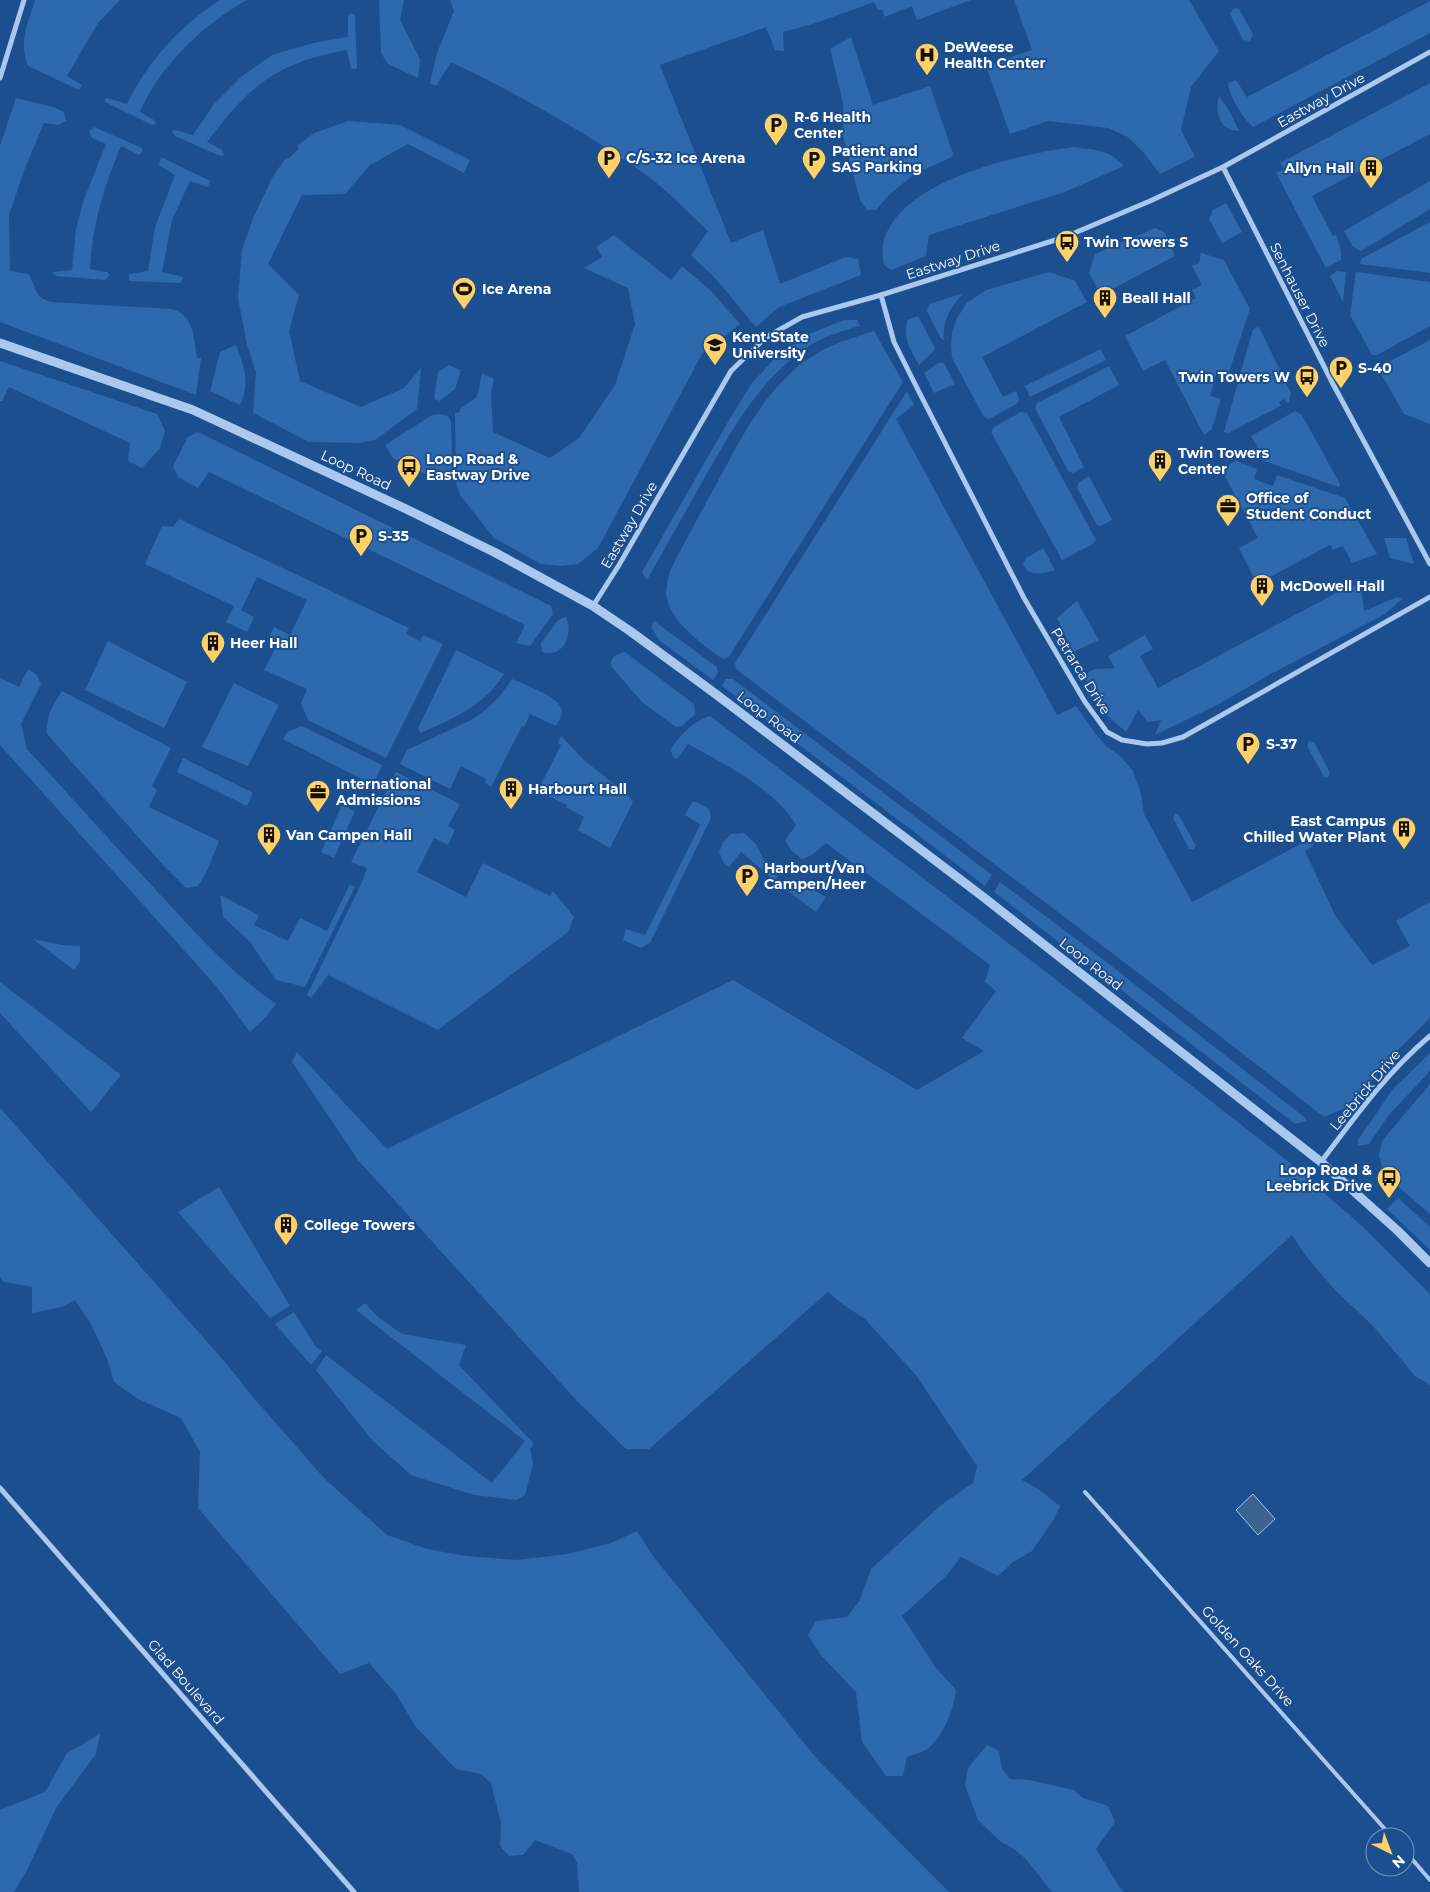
<svg xmlns="http://www.w3.org/2000/svg" width="1430" height="1892" viewBox="0 0 1430 1892" font-family="Montserrat,sans-serif">
<style>
.green{fill:#2e69ad}
.water{fill:#3c6290;stroke:#9cc4f0}
.lines{fill:none;stroke-linecap:round;stroke-linejoin:round}
.service{stroke:#a9c9ee;stroke-width:4}
.minor{stroke:#a9c9ee;stroke-width:5}
.tertiary{stroke:#a9c9ee;stroke-width:9}
.labels{text-anchor:middle;stroke-width:4;stroke-linejoin:round;paint-order:stroke}
.poi-label{font-size:14px;font-weight:bold;fill:#fff;stroke:#1b4f8f;text-anchor:start}
.street-label{font-size:14px;fill:#fff;stroke:#1b4f8f}
</style>
<rect width="100%" height="100%" fill="#1b4f8f"/>
<g class="green">
<path d="M35,0H120L98,23L67,76L82,85L79,90L28,66C19,40 27,26 35,0Z"/>
<path d="M220,0H247C203,25 160,65 140,112L154,120L156,124L152,125L105,102V99L108,98L127,104C147,62 181,25 220,0Z"/>
<polygon points="379,0 404,0 400,20 420,59 418,78 388,64 381,53"/>
<path d="M450,0H971L917,20L912,6L884,17L883,10H878L874,2L816,23L783,32L784,51L775,50L766,27L660,65L731,243L763,230L780,284L846,257L858,259L861,275L779,307L756,327L715,278L691,255L708,231C686,210 664,187 639,170C580,129 516,93 451,62L436,86L430,83L437,53L454,11Z"/>
<polygon points="1014,0 1189,0 1219,51 1191,87 1181,130 1195,157 1160,174 1143,152 1128,137 1108,128 1048,121 1010,134 986,66 1032,50"/>
<path d="M1430,1V33L1253,127C1242,117 1230,98 1228,83L1236,80L1247,97Z"/>
<polygon points="1234,8 1239,9 1253,34 1250,41 1243,40 1230,14"/>
<path d="M351,13L355,15L357,68L354,69L351,68L347,50C276,63 250,85 207,142L222,150L224,155L220,156L175,136L172,131L175,130L193,135L214,104L241,77L272,55L313,43L348,37V16Z"/>
<polygon points="851,37 873,105 930,86 953,154 952,157 916,173 890,194 876,210 867,210 860,200 843,136 843,103 830,49"/>
<polygon points="1430,83 1430,134 1312,196 1333,236 1336,235 1341,251 1341,260 1326,268 1276,173 1284,169 1280,163"/>
<path d="M1219,96L1229,110L1239,131C1220,131 1214,112 1219,96Z"/>
<path d="M16,98L53,107L64,112L66,121L58,125L44,123L25,168L9,215L10,271L28,274C37,285 32,297 51,302L171,309C194,314 194,338 197,358H201L196,395L0,322V146Z"/>
<polygon points="348,121 400,125 470,160 464,173 408,144 370,165 345,194 302,195 268,264 299,295 289,331 300,381 361,407 404,388 421,368 417,409 375,440 360,443 309,442 253,413 256,372 247,345 238,298 242,250 253,218 273,176 286,158 288,159 299,149 297,146 314,133"/>
<path d="M94,127L142,148V152L139,155L121,146C104,186 92,226 90,269L107,272L110,275L105,280L56,276L52,272L72,270L76,229L83,202L106,144L92,138L89,131Z"/>
<path d="M1073,147C1095,150 1108,149 1124,166L1065,192L929,235L926,256L891,270L884,265C883,259 882,251 883,245C896,180 1018,155 1073,147Z"/>
<polygon points="161,157 210,181 208,187 190,181 172,220 162,272 183,277 181,283 129,281 129,274 148,271 155,227 175,175 159,165"/>
<polygon points="1430,181 1430,209 1361,251 1353,247 1344,231"/>
<polygon points="1226,203 1242,232 1222,243 1209,219 1213,210"/>
<polygon points="1430,222 1430,273 1360,264 1361,259"/>
<polygon points="1155,228 1165,233 1175,256 1101,295 1089,273 1095,254"/>
<polygon points="614,235 671,280 682,266 711,291 740,324 702,354 598,548 578,564 562,566 541,564 494,538 460,495 456,483 455,413 460,412 460,409 477,397 482,373 494,379 491,393 493,432 550,458 579,438 615,385 635,324 628,288 584,268 602,257 596,247"/>
<polygon points="1201,253 1224,260 1250,309 1227,378 1216,375 1210,396 1221,399 1212,429 1204,435 1165,360 1143,371 1125,336 1196,298 1192,290 1202,285 1192,266 1199,263"/>
<polygon points="1337,271 1346,272 1343,302 1330,276"/>
<polygon points="1049,272 1075,281 1087,302 982,357 1003,397 1016,391 1019,399 1018,403 989,419 984,417 952,358 951,346 952,332 957,318 967,303 986,290"/>
<polygon points="1356,272 1430,282 1430,326 1377,355 1372,355 1350,315"/>
<path d="M964,293C951,305 942,322 944,340L941,339L927,311L929,304Z"/>
<path d="M918,316L935,348L931,354L919,365C909,347 904,341 907,320Z"/>
<path d="M844,320H857L860,326C837,332 814,340 795,356C753,390 727,438 701,484C683,516 665,548 647,580L642,572L729,420L752,383L778,355L809,334Z"/>
<polygon points="1259,327 1291,393 1289,402 1287,403 1284,399 1279,402 1281,406 1228,433 1224,432 1253,329"/>
<path d="M874,331L903,382L730,655L726,659L721,658C701,643 669,621 666,594C666,586 668,578 670,571C685,541 701,512 717,483C741,438 767,386 811,357C830,344 853,338 874,331Z"/>
<polygon points="1430,340 1430,424 1404,414 1379,370 1381,366"/>
<path d="M236,345C244,367 251,383 240,405L210,391L220,352Z"/>
<polygon points="1101,349 1106,360 1030,397 1025,386"/>
<polygon points="0,361 157,414 165,431 160,448 142,468 128,461 130,443 9,387 2,401 0,401"/>
<polygon points="938,363 944,363 955,384 934,393 924,373"/>
<polygon points="449,365 461,370 455,389 440,401 434,399 438,372"/>
<polygon points="1109,366 1119,385 1059,417 1084,467 1073,473 1068,471 1035,408 1037,403"/>
<polygon points="907,391 914,405 896,419 1057,715 1076,706 1095,733 1106,746 1120,756 1133,771 1141,793 1144,814 1192,902 1310,839 1314,845 1305,851 1335,915 1372,965 1410,946 1396,921 1430,902 1430,1018 1393,1055 1350,1106 1324,1117 1145,978 736,669 735,663"/>
<polygon points="1295,411 1302,415 1340,484 1339,487 1256,458 1257,446 1251,436"/>
<polygon points="1021,412 1027,413 1096,540 1093,544 1062,560 991,432 994,427"/>
<polygon points="440,414 448,416 451,422 453,477 439,481 393,458 385,445 432,415"/>
<polygon points="198,432 551,606 553,614 530,646 516,643 525,625 209,472 198,488 178,477 173,466 188,437"/>
<polygon points="1236,461 1257,469 1254,479 1273,486 1277,475 1345,498 1377,554 1352,563 1343,546 1333,550 1330,545 1257,584 1239,548 1258,538 1221,469"/>
<polygon points="1089,476 1112,520 1101,526 1097,525 1077,488 1079,482"/>
<polygon points="179,519 409,628 406,634 420,641 423,635 443,644 386,758 308,720 301,703 307,689 264,670 276,647 267,642 274,627 290,635 307,600 257,577 241,610 254,617 247,632 226,622 234,606 145,564 162,526 173,527"/>
<polygon points="1384,538 1406,538 1414,564 1390,558"/>
<path d="M1043,548L1055,570C1044,573 1029,578 1023,564L1026,558Z"/>
<polygon points="1351,585 1361,586 1364,611 1397,597 1402,599 1385,614 1271,674 1217,705 1155,735 1161,720 1148,722 1138,710 1126,732 1105,714 1083,674 1096,669 1115,668 1108,656 1145,635 1153,649 1140,656 1158,688"/>
<polygon points="1077,601 1099,640 1073,652 1057,618"/>
<path d="M566,617C574,634 563,659 542,652L541,643L558,620Z"/>
<polygon points="654,621 717,667 718,673 713,680 659,640 651,627"/>
<polygon points="108,641 187,682 164,728 85,690"/>
<path d="M456,650L504,674C484,706 453,719 420,733L418,728Z"/>
<path d="M625,652L694,704L695,714L682,726L676,727L643,703L611,666C610,656 617,654 625,652Z"/>
<path d="M28,669L37,675L41,684L21,724L27,749C74,800 120,852 168,903C202,940 234,975 276,1004L266,1017L250,1032L216,986L0,745V678L19,687Z"/>
<path d="M512,679C523,684 561,697 562,711C563,716 558,722 556,726L530,714L524,727L522,726L491,787L485,783L486,779L461,766L450,789L400,764L407,750L469,721L484,711L499,697Z"/>
<polygon points="726,679 733,679 992,875 985,886 722,686"/>
<polygon points="234,683 279,705 248,766 202,747"/>
<path d="M62,691L171,748L152,786L157,790L149,807L219,841L207,871L198,886L186,888L163,865L47,734C46,716 52,706 62,691Z"/>
<path d="M710,716L1045,971L1290,1163L1362,1226L1430,1294V1385L1415,1376L1373,1326L1335,1290L1305,1255L1292,1235L1022,1480L1038,1489L1060,1506L1054,1519L1032,1551L1013,1562L998,1576L961,1557L946,1576L902,1616L936,1668L956,1690C954,1710 944,1734 929,1748C924,1752 913,1754 907,1757L903,1776H886L862,1742L856,1692L820,1654L808,1635L816,1621L847,1617L860,1600L871,1569L941,1505L973,1483L977,1466L915,1374L865,1319L842,1304L828,1292L649,1449H626L577,1401L358,1160L292,1062L297,1052L387,1149L733,980L917,1090L984,1051L962,1038L996,991L985,982L990,965L826,843L812,855L802,859L791,850L785,840L796,825C777,790 722,763 688,744L677,759L673,757L671,749C681,734 692,722 710,716Z"/>
<polygon points="302,726 382,765 372,788 361,782 362,779 283,739 287,732"/>
<polygon points="561,736 585,761 629,796 633,802 610,848 578,830 584,817 566,807 567,805 546,795 544,796 537,792 561,745 558,743"/>
<polygon points="1309,741 1314,742 1330,773 1328,778 1324,777 1307,746"/>
<polygon points="183,758 253,793 247,806 177,772"/>
<polygon points="396,772 460,804 448,826 455,830 448,845 434,838 417,872 466,897 483,863 550,896 553,891 574,917 568,932 438,1030 328,975 311,998 307,995 362,882 367,868 351,862"/>
<polygon points="692,802 697,802 709,809 711,818 650,943 641,948 623,940 626,929 645,935 700,825 685,815"/>
<polygon points="342,805 355,811 334,858 321,852"/>
<polygon points="1175,813 1179,815 1196,846 1193,849 1189,849 1173,818"/>
<polygon points="744,833 756,844 767,867 778,877 774,880 741,852 729,867 724,864 719,852 723,842 731,834"/>
<polygon points="784,881 815,891 826,897 816,912 780,885"/>
<polygon points="1000,882 1096,954 1304,1117 1306,1121 1295,1124 994,892"/>
<polygon points="350,884 355,887 305,987 276,980 250,942 223,917 220,895 259,915 254,925 288,941 300,918 327,931"/>
<polygon points="33,939 62,945 80,946 80,962 74,970"/>
<polygon points="0,982 121,1075 91,1112 0,1013"/>
<polygon points="1430,1053 1430,1071 1388,1116 1369,1144 1358,1146 1358,1140 1393,1089"/>
<polygon points="1430,1084 1430,1214 1394,1183 1383,1169 1379,1155 1382,1141"/>
<polygon points="0,1108 225,1362 253,1397 324,1478 387,1535 427,1549 466,1556 517,1560 567,1554 611,1543 637,1531 653,1556 817,1759 949,1892 579,1892 577,1863 572,1854 535,1840 523,1855 509,1856 500,1846 501,1823 491,1783 481,1774 456,1769 415,1726 396,1694 369,1663 340,1674 198,1508 200,1452 181,1418 138,1399 114,1382 107,1359 91,1324 75,1300 62,1307 32,1313 32,1287 4,1282 0,1277"/>
<polygon points="219,1187 290,1306 270,1318 178,1212"/>
<polygon points="1398,1198 1430,1227 1430,1250 1387,1209"/>
<polygon points="365,1303 378,1317 402,1334 466,1345 459,1365 534,1444 530,1449 533,1464 525,1495 517,1500 474,1495 411,1475 372,1440 316,1370 326,1355 492,1483 525,1441 356,1310"/>
<polygon points="294,1312 316,1347 322,1351 311,1365 275,1324"/>
<polygon points="100,1734 96,1754 56,1808 28,1868 14,1892 0,1892 0,1810 45,1792 67,1753"/>
<polygon points="987,1745 999,1751 1002,1769 1010,1779 1029,1780 1074,1790 1083,1798 1108,1806 1115,1822 1096,1849 1120,1888 1124,1892 1052,1892 1026,1859 1014,1849 1001,1842 978,1820 965,1785 968,1768"/>
</g>
<polygon class="water" points="1253,1494 1275,1519 1258,1535 1236,1510"/>
<g class="lines">
<g class="service">
<polyline points="1085,1492 1392,1837"/>
<polyline points="1405,1851 1430,1880"/>
</g>
<g class="minor">
<polyline points="0,78 24,0"/>
<polyline points="1223,167 1333,384 1430,564"/>
<polyline points="881,295 894,342 913,380 1024,598 1085,702 1107,732 1122,740 1147,744 1162,743 1183,737 1430,597"/>
<polyline points="593,606 619,565 731,371 765,338 802,317 881,295 1065,237 1150,201 1223,167 1430,52"/>
<path d="M1321,1162C1355,1117 1387,1072 1430,1036"/>
<polyline points="0,1488 354,1892"/>
</g>
<polyline class="tertiary" points="0,343 193,410 404,508 494,552 593,606 630,631 713,692 982,896 1321,1162 1398,1231 1430,1263"/>
</g>
<defs>
<symbol id="hospital-pin" viewBox="-11 -11 22 30"><path d="M0 17L-7.5 6A9.5 9.5 0 1 1 7.5 6Z" fill="#ffd166" stroke="#1b4f8f"/><path d="M-5-5h3v3.5h4V-5h3V5h-3V1.5h-4V5h-3Z" fill="#111"/></symbol>
<symbol id="parking-pin" viewBox="-11 -11 22 30"><path d="M0 17L-7.5 6A9.5 9.5 0 1 1 7.5 6Z" fill="#ffd166" stroke="#1b4f8f"/><path d="M-3.5-5.5H1a3.5 3.5 0 0 1 0 7H-1V5.5H-3.5ZM-1-3.4V-.6H.8a1.4 1.4 0 0 0 0-2.8Z" fill="#111"/></symbol>
<symbol id="building-pin" viewBox="-11 -11 22 30"><path d="M0 17L-7.5 6A9.5 9.5 0 1 1 7.5 6Z" fill="#ffd166" stroke="#1b4f8f"/><path d="M-4-6H4V6H1V3H-1V6H-4ZM-2.5-4.3h1.7v1.8h-1.7ZM.8-4.3h1.7v1.8H.8ZM-2.5-1h1.7V.8h-1.7ZM.8-1h1.7V.8H.8Z" fill="#111"/></symbol>
<symbol id="bus-pin" viewBox="-11 -11 22 30"><path d="M0 17L-7.5 6A9.5 9.5 0 1 1 7.5 6Z" fill="#ffd166" stroke="#1b4f8f"/><path d="M-5-6H5V4H4V6H2V4H-2V6H-4V4H-5ZM-3.5-4V0h7V-4ZM-3.5 1.2v1.5H-2V1.2ZM2 1.2v1.5H3.5V1.2Z" fill="#111"/></symbol>
<symbol id="stadium-pin" viewBox="-11 -11 22 30"><path d="M0 17L-7.5 6A9.5 9.5 0 1 1 7.5 6Z" fill="#ffd166" stroke="#1b4f8f"/><path d="M0-5a6.5 5 0 1 0 0 10a6.5 5 0 1 0 0-10ZM-3.5-1.8h7v3.6h-7Z" fill="#111"/></symbol>
<symbol id="university-pin" viewBox="-11 -11 22 30"><path d="M0 17L-7.5 6A9.5 9.5 0 1 1 7.5 6Z" fill="#ffd166" stroke="#1b4f8f"/><path d="M0-5L7-2L0 1L-7-2ZM-4 1L0 2.5L4 1V4Q0 6-4 4Z" fill="#111"/></symbol>
<symbol id="office-pin" viewBox="-11 -11 22 30"><path d="M0 17L-7.5 6A9.5 9.5 0 1 1 7.5 6Z" fill="#ffd166" stroke="#1b4f8f"/><path d="M-6-3h4V-5.5h4V-3h4V5H-6ZM-1-4.5V-3h2v-1.5ZM-6 0V1H6V0Z" fill="#111"/></symbol>
</defs>
<g fill-rule="evenodd">
<use href="#hospital-pin" x="913" y="41" width="28" height="38"/>
<use href="#parking-pin" x="762" y="111" width="28" height="38"/>
<use href="#parking-pin" x="595" y="144" width="28" height="38"/>
<use href="#parking-pin" x="800" y="145" width="28" height="38"/>
<use href="#building-pin" x="1357" y="154" width="28" height="38"/>
<use href="#bus-pin" x="1053" y="228" width="28" height="38"/>
<use href="#stadium-pin" x="450" y="275" width="28" height="38"/>
<use href="#building-pin" x="1091" y="284" width="28" height="38"/>
<use href="#university-pin" x="701" y="331" width="28" height="38"/>
<use href="#parking-pin" x="1327" y="354" width="28" height="38"/>
<use href="#bus-pin" x="1293" y="363" width="28" height="38"/>
<use href="#building-pin" x="1146" y="447" width="28" height="38"/>
<use href="#bus-pin" x="395" y="453" width="28" height="38"/>
<use href="#office-pin" x="1214" y="492" width="28" height="38"/>
<use href="#parking-pin" x="347" y="522" width="28" height="38"/>
<use href="#building-pin" x="1248" y="572" width="28" height="38"/>
<use href="#building-pin" x="199" y="629" width="28" height="38"/>
<use href="#parking-pin" x="1234" y="730" width="28" height="38"/>
<use href="#building-pin" x="497" y="775" width="28" height="38"/>
<use href="#office-pin" x="304" y="778" width="28" height="38"/>
<use href="#building-pin" x="1390" y="815" width="28" height="38"/>
<use href="#building-pin" x="255" y="821" width="28" height="38"/>
<use href="#parking-pin" x="733" y="862" width="28" height="38"/>
<use href="#bus-pin" x="1375" y="1164" width="28" height="38"/>
<use href="#building-pin" x="272" y="1211" width="28" height="38"/>
</g>
<g class="labels">
<g class="poi-label">
<text x="944" y="52">DeWeese<tspan x="944" dy="16">Health Center</tspan></text>
<text x="794" y="122">R-6 Health<tspan x="794" dy="16">Center</tspan></text>
<text x="832" y="156">Patient and<tspan x="832" dy="16">SAS Parking</tspan></text>
<text x="626" y="163">C/S-32 Ice Arena</text>
<text x="1354" y="173" text-anchor="end">Allyn Hall</text>
<text x="1084" y="247">Twin Towers S</text>
<text x="482" y="294">Ice Arena</text>
<text x="1122" y="303">Beall Hall</text>
<text x="732" y="342">Kent State<tspan x="732" dy="16">University</tspan></text>
<text x="1358" y="373">S-40</text>
<text x="1290" y="382" text-anchor="end">Twin Towers W</text>
<text x="1178" y="458">Twin Towers<tspan x="1178" dy="16">Center</tspan></text>
<text x="426" y="464">Loop Road &amp;<tspan x="426" dy="16">Eastway Drive</tspan></text>
<text x="1246" y="503">Office of<tspan x="1246" dy="16">Student Conduct</tspan></text>
<text x="378" y="541">S-35</text>
<text x="1280" y="591">McDowell Hall</text>
<text x="230" y="648">Heer Hall</text>
<text x="1266" y="749">S-37</text>
<text x="336" y="789">International<tspan x="336" dy="16">Admissions</tspan></text>
<text x="528" y="794">Harbourt Hall</text>
<text x="1386" y="826" text-anchor="end">East Campus<tspan x="1386" dy="16">Chilled Water Plant</tspan></text>
<text x="286" y="840">Van Campen Hall</text>
<text x="764" y="873">Harbourt/Van<tspan x="764" dy="16">Campen/Heer</tspan></text>
<text x="1372" y="1175" text-anchor="end">Loop Road &amp;<tspan x="1372" dy="16">Leebrick Drive</tspan></text>
<text x="304" y="1230">College Towers</text>
</g>
<g class="street-label">
<text transform="translate(1321 100) rotate(-29)" y="5">Eastway Drive</text>
<text transform="translate(953 260) rotate(-18)" y="5">Eastway Drive</text>
<text transform="translate(1300 295) rotate(63)" y="5">Senhauser Drive</text>
<text transform="translate(356 470) rotate(25)" y="5">Loop Road</text>
<text transform="translate(629 525) rotate(-60)" y="5">Eastway Drive</text>
<text transform="translate(1081 671) rotate(58)" y="5">Petrarca Drive</text>
<text transform="translate(769 717) rotate(37)" y="5">Loop Road</text>
<text transform="translate(1091 964) rotate(38)" y="5">Loop Road</text>
<text transform="translate(1365 1090) rotate(-50)" y="5">Leebrick Drive</text>
<text transform="translate(1248 1656) rotate(48)" y="5">Golden Oaks Drive</text>
<text transform="translate(186 1682) rotate(49)" y="5">Glad Boulevard</text>
</g>
</g>
<g transform="translate(1390 1852) rotate(138)"><circle r="24" fill="#1b4f8f" stroke="#7695bc"/>
<path d="M0-4L9 19L0 12L-9 19Z" fill="#ffd166"/>
<text y="-8" font-size="14" font-weight="bold" text-anchor="middle" fill="#ffffff">N</text>
</g>
</svg>
